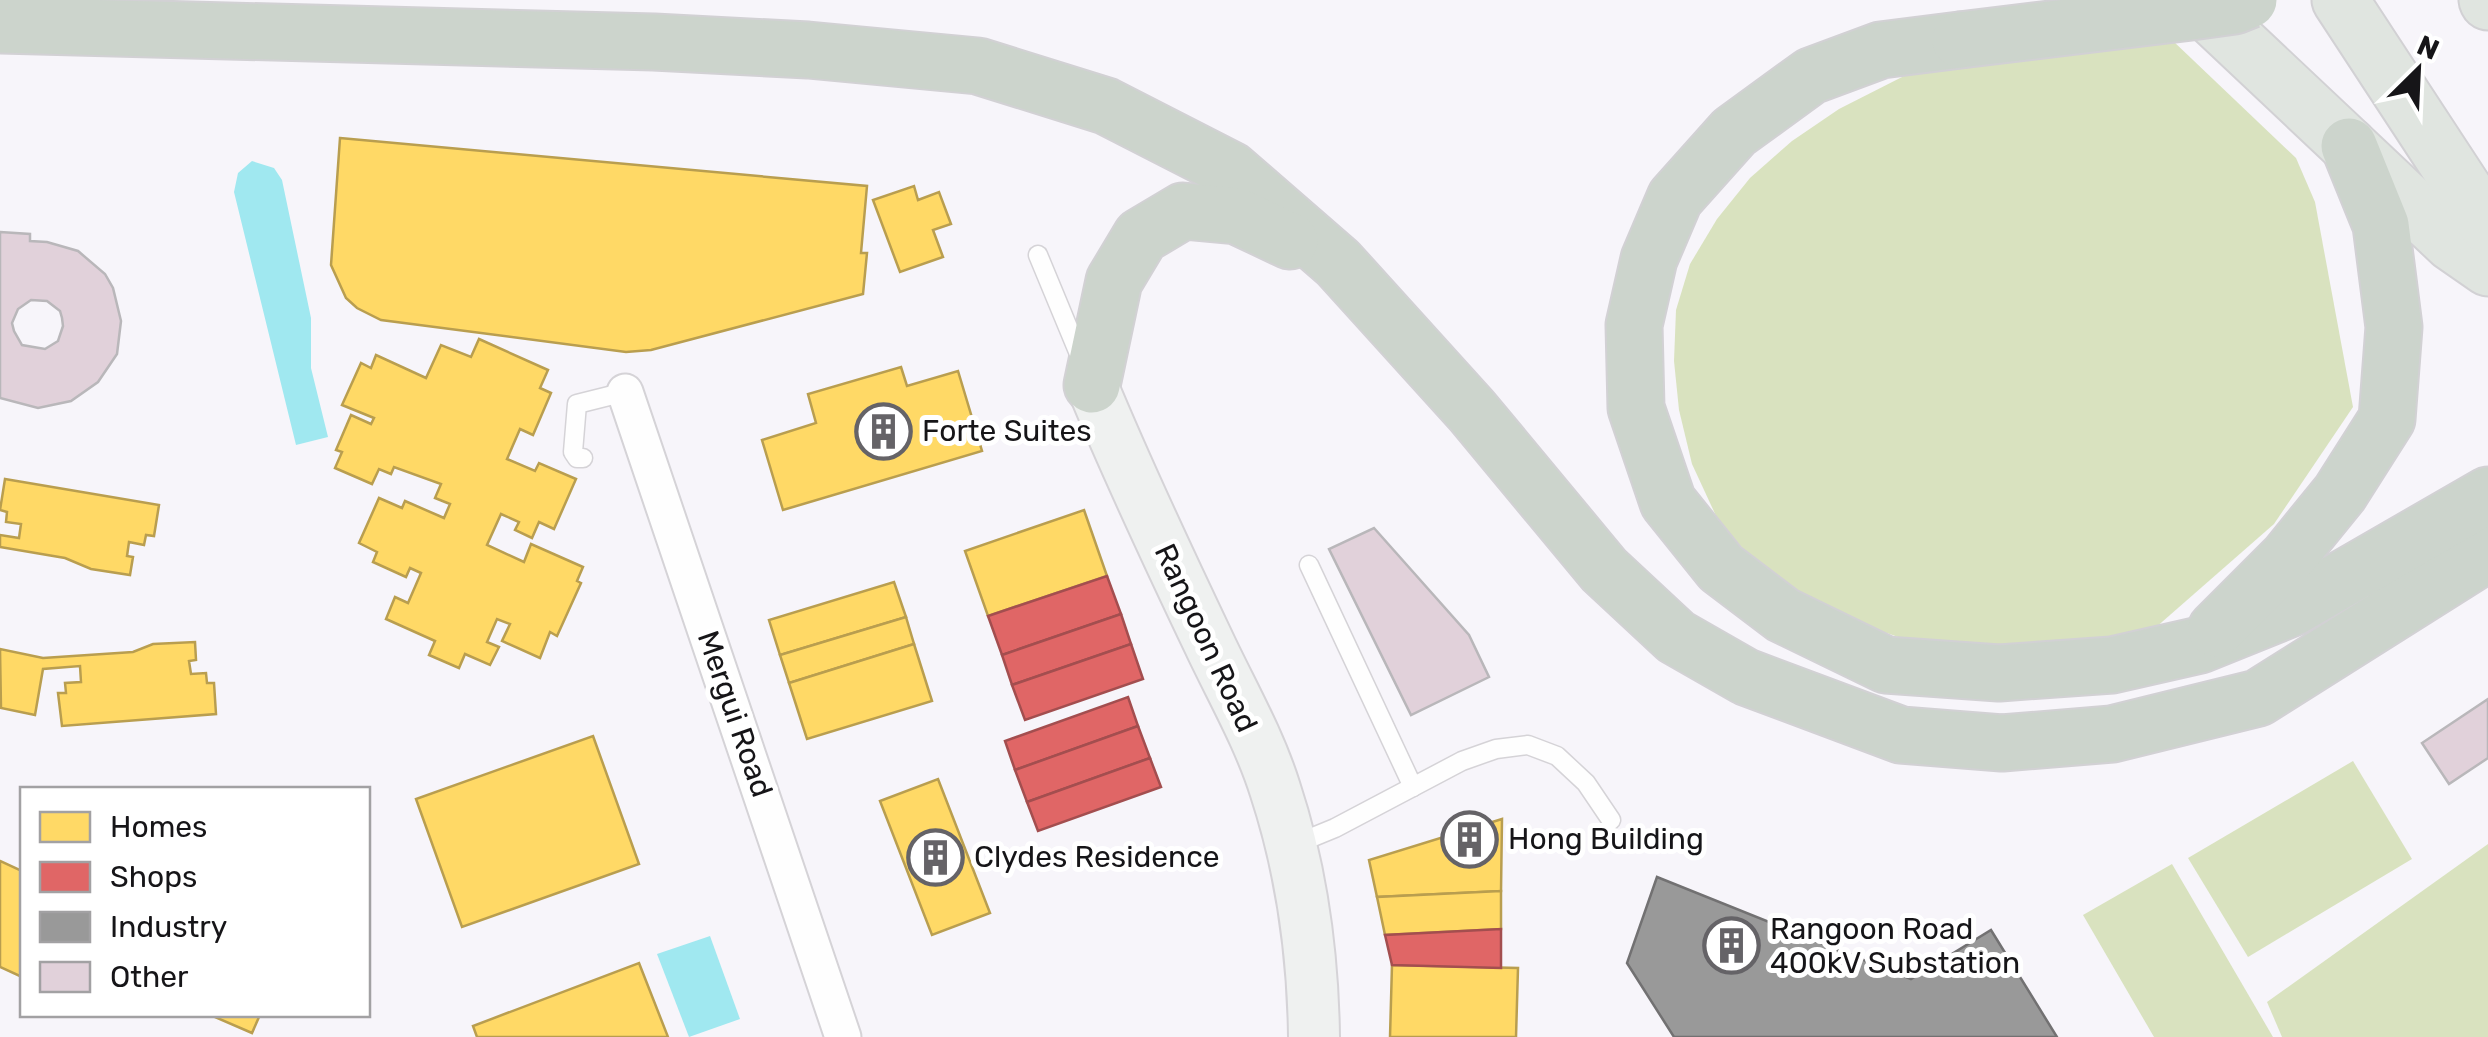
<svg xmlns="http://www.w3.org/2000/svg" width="2488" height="1037" viewBox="0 0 2488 1037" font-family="Rubik,sans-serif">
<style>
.green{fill:#d9e2bf}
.water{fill:#a0e8f0}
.homes{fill:#ffd966;stroke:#b99e4f;stroke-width:2.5}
.shops{fill:#e06666;stroke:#a34e4f;stroke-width:2.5}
.industry{fill:#999;stroke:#727172;stroke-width:2.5}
.building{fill:#e1d1da;stroke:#b9b7ba;stroke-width:2.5;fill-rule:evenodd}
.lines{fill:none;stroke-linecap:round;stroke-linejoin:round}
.lane-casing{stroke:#d5d3d7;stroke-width:21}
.street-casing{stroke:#d5d3d7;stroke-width:39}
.secondary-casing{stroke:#d5d3d7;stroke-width:54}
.primary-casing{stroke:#d2d1d4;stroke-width:59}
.highway-casing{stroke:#d2d1d4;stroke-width:59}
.lane{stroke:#fefefe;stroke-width:18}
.street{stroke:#fefefe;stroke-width:35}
.secondary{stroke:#eff1f0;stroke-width:50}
.primary{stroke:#e0e5e0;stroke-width:55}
.highway{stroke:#ccd4cc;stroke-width:55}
.highway-bridge-casing{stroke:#d2d1d4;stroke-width:59;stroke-linecap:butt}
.highway-bridge{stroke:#ccd4cc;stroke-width:55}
.labels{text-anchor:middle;stroke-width:10;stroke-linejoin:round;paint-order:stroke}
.poi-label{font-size:30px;fill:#161518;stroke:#fff;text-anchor:start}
.street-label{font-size:30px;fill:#161518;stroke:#fff}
</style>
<rect width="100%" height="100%" fill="#f7f5fa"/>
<g class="green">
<polygon points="2172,40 2296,158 2315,202 2353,407 2274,524 2154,629 1994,655 1901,638 1824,611 1765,575 1717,518 1692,464 1679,410 1674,361 1676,310 1690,264 1717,219 1750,178 1792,141 1839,109 1906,75"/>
<polygon points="2353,761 2412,859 2248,957 2188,858"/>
<polygon points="2488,844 2488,1037 2282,1037 2267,1002"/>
<polygon points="2172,864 2273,1037 2154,1037 2083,915"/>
</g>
<g class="water">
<polygon points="252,161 274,168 282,180 311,318 311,368 328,437 296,445 234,192 238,173"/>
<polygon points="710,936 740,1019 689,1037 657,954"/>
</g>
<g class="homes">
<polygon points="340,138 867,186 861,253 867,253 863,294 651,350 626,352 381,320 357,308 346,298 331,265"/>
<polygon points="914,186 918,200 939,192 951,224 933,230 943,257 900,272 873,200"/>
<polygon points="479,339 548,370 540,388 551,393 533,435 520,429 507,459 535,471 539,463 576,479 554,529 539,522 532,538 515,530 519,522 501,514 487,545 524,562 531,544 583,567 577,581 581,583 557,636 550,632 540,658 502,641 510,624 497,619 487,642 499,647 490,665 465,654 459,668 429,655 435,641 386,619 395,597 408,603 421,573 410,568 406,577 373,562 377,552 359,543 379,498 402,508 405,501 444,518 450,504 435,498 441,484 394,467 391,474 379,469 372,484 335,468 342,452 336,450 351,415 371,424 374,418 342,405 361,363 371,368 376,355 426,378 441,345 471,357"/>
<polygon points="901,367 907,386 958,371 982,451 783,510 762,440 816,423 808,394"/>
<polygon points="5,479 159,505 154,536 146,535 144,545 129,542 127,556 133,557 130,575 91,569 65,558 0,547 0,535 19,538 21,524 6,522 7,512 0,510"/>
<polygon points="1084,510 1107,576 988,616 965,551"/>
<polygon points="894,582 906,617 780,655 769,620"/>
<polygon points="906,617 914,644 789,683 780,655"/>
<polygon points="195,642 196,660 189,661 191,674 206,673 207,683 214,683 216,714 62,726 58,693 66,693 65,683 81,682 80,666 43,669 35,715 1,708 0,649 43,658 133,652 153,644"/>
<polygon points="914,644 932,701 807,739 789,683"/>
<polygon points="593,736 639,864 462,927 416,799"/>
<polygon points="938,779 990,913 932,935 880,801"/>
<polygon points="1502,819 1501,891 1377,897 1369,860"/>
<polygon points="0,861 22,871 22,977 0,967"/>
<polygon points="1501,891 1501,929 1385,935 1377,897"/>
<polygon points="639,963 668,1037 477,1037 473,1026"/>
<polygon points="1392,965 1518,968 1516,1037 1390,1037"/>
<polygon points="208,1014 266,1014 259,1017 252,1033"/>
</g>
<g class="shops">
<polygon points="1107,576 1121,614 1002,655 988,616"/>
<polygon points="1121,614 1131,644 1012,685 1002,655"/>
<polygon points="1131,644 1143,679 1025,720 1012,685"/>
<polygon points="1128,697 1138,726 1015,770 1005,741"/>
<polygon points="1138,726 1150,758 1027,802 1015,770"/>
<polygon points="1150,758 1161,787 1038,831 1027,802"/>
<polygon points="1501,929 1501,968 1392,965 1385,935"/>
</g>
<polygon class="industry" points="1657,877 1911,979 1991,930 2057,1037 1674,1037 1627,963"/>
<g class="building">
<path d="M0,232L30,234V241L47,242L78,251L105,274L113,288L121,321L117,354L98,382L71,401L38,408L0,398ZM31,300L47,301L60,311L62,318L63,326L58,341L45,349L22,345L14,331L12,323L18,309Z"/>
<polygon points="1374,528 1469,635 1489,677 1411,715 1329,549"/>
<polygon points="2488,699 2488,758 2449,784 2422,743"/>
</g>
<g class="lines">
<defs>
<g id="lane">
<polyline points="1038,255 1082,361"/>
<polyline points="583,458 577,458 573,452 577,404 625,392"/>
<polyline points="1309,565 1413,787"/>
<polyline points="1296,844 1335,828 1462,761 1496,749 1528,745 1557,756 1586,783 1611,820"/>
</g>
<polyline id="street" points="625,392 843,1037"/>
<path id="secondary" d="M1092,385C1128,472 1168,557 1209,643C1231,690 1259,738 1275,789C1301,868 1313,954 1314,1037"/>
<g id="primary">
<polyline points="2194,0 2452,243 2488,268"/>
<polyline points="2340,0 2488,226"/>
<polyline points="2487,0 2488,2"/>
</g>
<g id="highway">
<polyline points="0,25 654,42 808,50 978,66 1106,106 1231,170 1338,263 1472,411 1604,570 1676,637 1746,677 1901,735 2002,743 2112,734 2258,698 2488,553"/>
<polyline points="1960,40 1881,50 1811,76 1734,132 1675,198 1649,259 1634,325 1636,408 1668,502 1721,568 1783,615 1886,665 1999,673 2112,665 2200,645 2294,607 2488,495"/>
<polyline points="1092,385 1114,281 1141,236 1183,211 1237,216 1290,241"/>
<polyline points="2216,629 2288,557 2340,493 2387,419 2394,327 2381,225 2349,146"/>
</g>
</defs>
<use href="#lane" class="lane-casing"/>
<use href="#street" class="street-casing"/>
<use href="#secondary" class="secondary-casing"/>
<use href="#primary" class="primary-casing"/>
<use href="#highway" class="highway-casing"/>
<use href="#lane" class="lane"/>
<use href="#street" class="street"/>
<use href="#secondary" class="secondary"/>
<use href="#primary" class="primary"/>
<use href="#highway" class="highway"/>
<defs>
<polyline id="highway-bridge" points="1960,40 2191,12 2234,6 2249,0"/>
</defs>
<use href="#highway-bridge" class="highway-bridge-casing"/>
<use href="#highway-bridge" class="highway-bridge"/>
</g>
<defs>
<symbol id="building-ring" viewBox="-11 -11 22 22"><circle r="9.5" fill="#fff" stroke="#656367" stroke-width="1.5"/><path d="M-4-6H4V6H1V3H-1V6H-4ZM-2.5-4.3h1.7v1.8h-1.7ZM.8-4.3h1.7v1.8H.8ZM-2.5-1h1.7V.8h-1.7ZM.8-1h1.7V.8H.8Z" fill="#656367"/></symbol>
</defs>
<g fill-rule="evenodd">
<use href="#building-ring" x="852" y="400" width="63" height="63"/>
<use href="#building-ring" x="1438" y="808" width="63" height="63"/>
<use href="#building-ring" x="904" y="826" width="63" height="63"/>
<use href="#building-ring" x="1700" y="914" width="63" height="63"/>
</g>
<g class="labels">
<g class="poi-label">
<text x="922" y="441">Forte Suites</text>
<text x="1508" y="849">Hong Building</text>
<text x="974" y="867">Clydes Residence</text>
<text x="1770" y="939">Rangoon Road<tspan x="1770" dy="34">400kV Substation</tspan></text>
</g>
<g class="street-label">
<text transform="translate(1206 638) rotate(65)" y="10">Rangoon Road</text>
<text transform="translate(735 714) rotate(71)" y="10">Mergui Road</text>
</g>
</g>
<rect x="20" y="787" width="350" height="230" fill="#ffffff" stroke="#a2a1a3" stroke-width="2.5"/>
<rect x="40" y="812" width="50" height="30" fill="#ffd966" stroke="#a2a1a3" stroke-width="2.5"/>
<text x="110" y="837" font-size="30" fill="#161518">Homes</text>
<rect x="40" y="862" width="50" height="30" fill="#e06666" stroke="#a2a1a3" stroke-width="2.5"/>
<text x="110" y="887" font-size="30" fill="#161518">Shops</text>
<rect x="40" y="912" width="50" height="30" fill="#999999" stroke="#a2a1a3" stroke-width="2.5"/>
<text x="110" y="937" font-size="30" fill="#161518">Industry</text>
<rect x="40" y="962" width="50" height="30" fill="#e1d1da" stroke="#a2a1a3" stroke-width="2.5"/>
<text x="110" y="987" font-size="30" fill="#161518">Other</text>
<g transform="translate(2418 70) rotate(24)" stroke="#ffffff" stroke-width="8" paint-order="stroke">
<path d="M0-8L18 38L0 25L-18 38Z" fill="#161518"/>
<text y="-15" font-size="28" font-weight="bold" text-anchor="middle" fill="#161518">N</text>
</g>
</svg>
